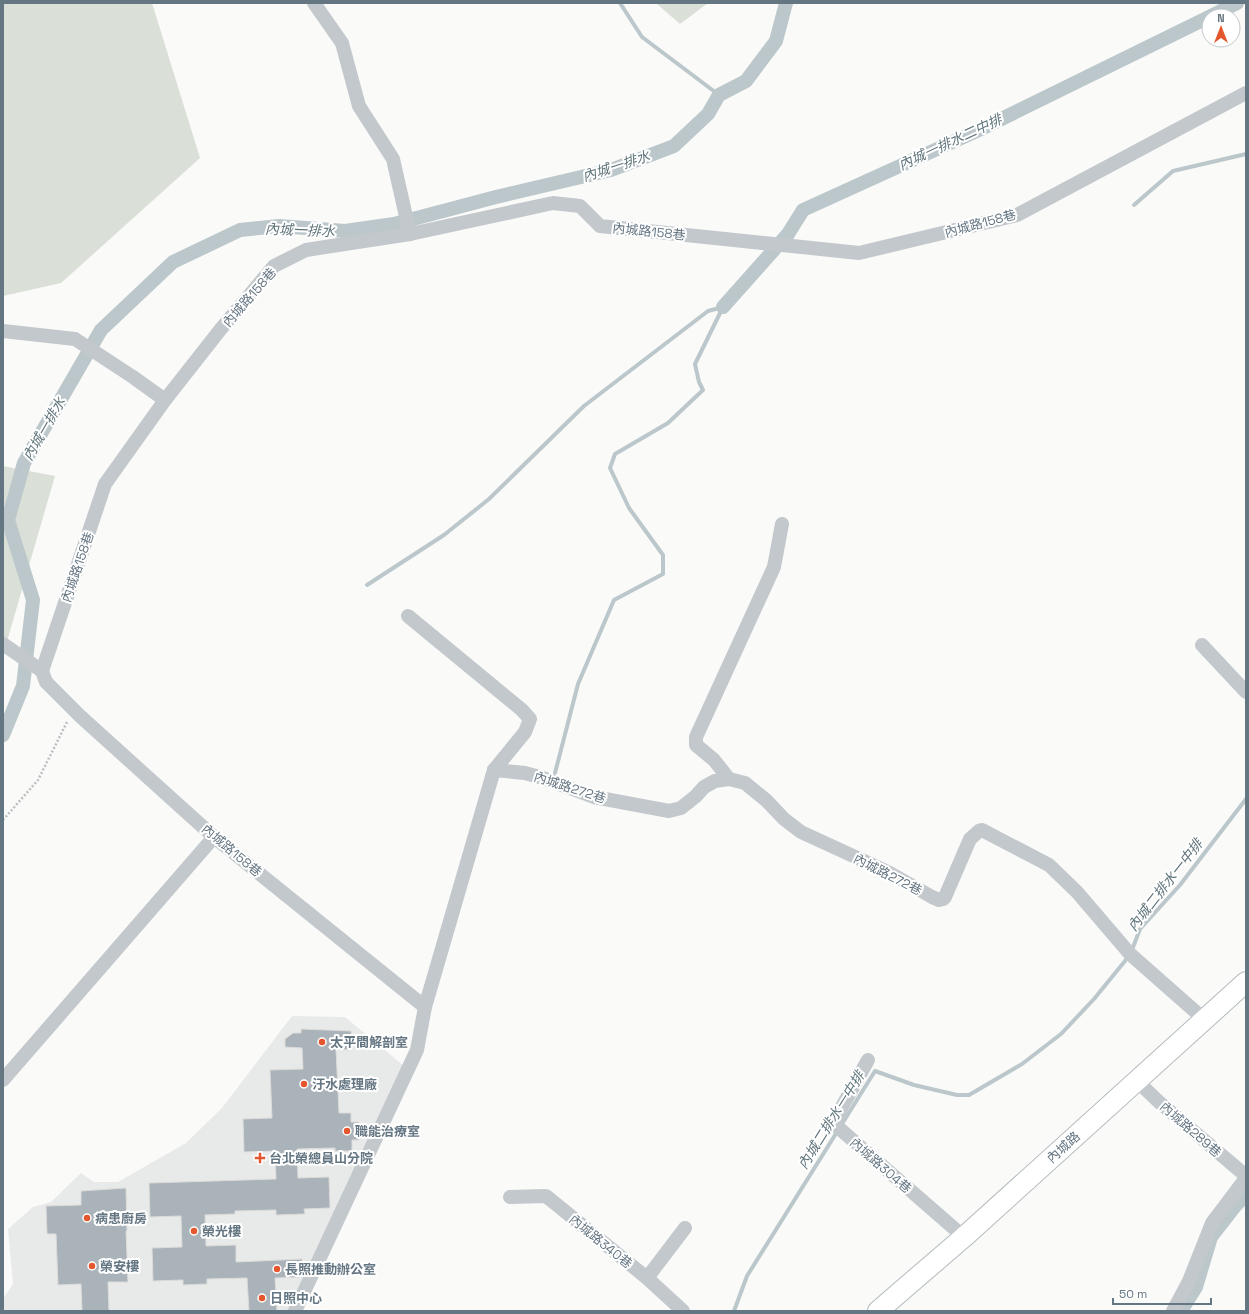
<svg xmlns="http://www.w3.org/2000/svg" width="1249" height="1314" viewBox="0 0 1249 1314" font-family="'Space Grotesk','Noto Sans TC',sans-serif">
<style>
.built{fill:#e8e9e9}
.green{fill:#dadfd7}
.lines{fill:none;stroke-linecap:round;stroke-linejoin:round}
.stream{stroke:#bbc7cb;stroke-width:4}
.canal{stroke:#bbc7cb;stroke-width:14}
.building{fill:#aab3b9;stroke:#dcdcda}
.secondary-casing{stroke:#b3babf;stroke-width:22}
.path{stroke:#bbbfc2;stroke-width:2.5;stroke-dasharray:2 2;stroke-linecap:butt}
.street{stroke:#c3c8cc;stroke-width:14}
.secondary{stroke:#fff;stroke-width:20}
.poi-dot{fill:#e4572e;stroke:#fff;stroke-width:1.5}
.labels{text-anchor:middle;stroke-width:4;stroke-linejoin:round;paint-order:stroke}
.street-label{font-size:13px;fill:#657683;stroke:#fff}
.poi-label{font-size:13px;font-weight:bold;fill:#657683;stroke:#fff;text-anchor:start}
.water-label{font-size:14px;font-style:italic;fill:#60757c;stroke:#fff}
</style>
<rect width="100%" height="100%" fill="#fafaf8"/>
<polygon class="built" points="292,1016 345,1017 404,1066 290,1311 3,1311 3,1299 13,1284 8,1229 33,1207 51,1202 81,1173 94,1182 118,1182 186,1143 222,1108"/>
<g class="green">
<polygon points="3,3 152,3 200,158 61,283 3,296"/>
<polygon points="656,3 708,3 680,24"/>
<polygon points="3,466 55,476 3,655"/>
</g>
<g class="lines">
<g class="stream">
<polyline points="620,3 642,37 719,95"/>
<polyline points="1134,205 1173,171 1246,154"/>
<polyline points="367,585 444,535 489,499 584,406 708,311 723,307"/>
<polyline points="555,773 578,684 614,600 663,574 663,555 629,508 610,468 615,454 668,423 703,390 699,382 695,364 723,307"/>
<polyline points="734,1311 747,1276 875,1071 914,1085 957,1095 969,1095 1022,1064 1061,1034 1094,999 1125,961 1132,950 1140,929 1180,885 1246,799"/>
</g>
<g class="canal">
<polyline points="1211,16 1237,3"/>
<polyline points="723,307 788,234 803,210 979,130 1209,17"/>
<polyline points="3,735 23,686 33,600 8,520 24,463 101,330 173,262 240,230 279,226 345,231 394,224 496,197 611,170 674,146 708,114 719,95 746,81 776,41 786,3"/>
<polyline points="1181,1311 1196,1287 1211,1237 1236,1205 1246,1195"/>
</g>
</g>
<g class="building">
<polygon points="301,1029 351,1031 352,1046 350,1046 350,1050 336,1049 339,1113 351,1113 351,1122 359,1122 359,1140 352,1140 352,1151 335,1151 335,1148 297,1149 298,1178 329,1177 330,1208 304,1209 305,1214 276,1215 276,1210 235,1211 235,1214 205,1215 206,1246 236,1245 236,1262 302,1259 303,1274 302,1277 275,1278 277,1311 249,1311 247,1278 207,1279 207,1284 183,1285 183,1280 153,1281 152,1248 182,1247 181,1216 150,1217 149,1183 276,1179 275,1151 244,1152 243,1119 272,1118 270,1070 303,1069 302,1048 285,1047 285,1039 293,1033 301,1033"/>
<polygon points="126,1188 127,1231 126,1231 128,1282 108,1282 109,1311 82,1311 81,1284 58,1285 56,1234 47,1234 46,1206 81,1205 81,1191"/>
</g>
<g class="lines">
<defs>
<polyline id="secondary" points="878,1311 964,1237 1246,982"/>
</defs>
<use href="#secondary" class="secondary-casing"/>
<polyline class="path" points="3,820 38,780 67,722"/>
<g class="street">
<polyline points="314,3 342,43 359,106 393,159 410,234"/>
<polyline points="3,331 75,339 133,377 165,400"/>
<polyline points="3,644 42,671"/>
<polyline points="1202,645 1246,692"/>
<polyline points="494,770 525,773 543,778 594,797 669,811 681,808 696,796 704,787 715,781 729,779 745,783 767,801 784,819 801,832 888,872 932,897 939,900 943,899 945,897 970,839 979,831 982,830 1049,865 1077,892 1130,954 1197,1013 1205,1018"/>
<polyline points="729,779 714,760 696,745 696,737 774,567 782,524"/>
<polyline points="425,1007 214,837 80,716 46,682 42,671 105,484 165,400 220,330 274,266 306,250 410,234 553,203 580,206 600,226 859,253 1017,215 1246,93"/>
<polyline points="868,1060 833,1123 964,1237"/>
<polyline points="3,1080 214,837"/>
<polyline points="1137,1081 1159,1102 1246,1176"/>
<polyline points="510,1197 546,1196 647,1278 683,1311"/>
<polyline points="647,1278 685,1228"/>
<polyline points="295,1311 417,1050 425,1007 494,770 525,732 530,719 522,710 408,616"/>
<polyline points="1173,1311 1189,1281 1212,1223 1246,1178"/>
</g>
<use href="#secondary" class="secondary"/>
</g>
<g class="poi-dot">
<circle cx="322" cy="1042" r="4"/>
<circle cx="304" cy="1084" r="4"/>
<circle cx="347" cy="1131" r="4"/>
<path d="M258 1152h4v4h4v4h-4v4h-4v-4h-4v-4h4z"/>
<circle cx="87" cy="1218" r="4"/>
<circle cx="194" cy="1231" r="4"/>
<circle cx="92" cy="1266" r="4"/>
<circle cx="277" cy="1269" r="4"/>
<circle cx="262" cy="1298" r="4"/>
</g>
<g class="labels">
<g class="street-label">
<text transform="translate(980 223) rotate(-15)" y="5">內城路158巷</text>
<text transform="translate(649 231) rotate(6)" y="5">內城路158巷</text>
<text transform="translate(249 297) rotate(-49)" y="5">內城路158巷</text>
<text transform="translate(77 567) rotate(-71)" y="5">內城路158巷</text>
<text transform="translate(570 787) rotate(18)" y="5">內城路272巷</text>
<text transform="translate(232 850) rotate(40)" y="5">內城路158巷</text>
<text transform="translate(888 874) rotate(27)" y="5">內城路272巷</text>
<text transform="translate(1191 1129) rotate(41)" y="5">內城路289巷</text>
<text transform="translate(1063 1147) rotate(-42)" y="5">內城路</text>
<text transform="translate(881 1165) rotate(41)" y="5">內城路304巷</text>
<text transform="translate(601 1241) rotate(39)" y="5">內城路340巷</text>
</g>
<g class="poi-label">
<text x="330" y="1047">太平間解剖室</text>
<text x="312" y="1089">汙水處理廠</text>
<text x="355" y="1136">職能治療室</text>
<text x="269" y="1163">台北榮總員山分院</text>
<text x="95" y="1223">病患廚房</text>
<text x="202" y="1236">榮光樓</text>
<text x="100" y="1271">榮安樓</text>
<text x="285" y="1274">長照推動辦公室</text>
<text x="270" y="1303">日照中心</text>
</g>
<g class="water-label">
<text transform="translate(950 142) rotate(-25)" y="5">內城一排水二中排</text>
<text transform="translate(616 166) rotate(-18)" y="5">內城一排水</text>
<text transform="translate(300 230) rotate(2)" y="5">內城一排水</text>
<text transform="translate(44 429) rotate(-60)" y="5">內城一排水</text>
<text transform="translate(1165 885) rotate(-52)" y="5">內城二排水一中排</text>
<text transform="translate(831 1120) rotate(-58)" y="5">內城二排水一中排</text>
</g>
</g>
<rect width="1249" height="1314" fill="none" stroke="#657683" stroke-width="8"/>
<g transform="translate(1221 28)"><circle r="19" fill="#ffffff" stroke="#c1c8cd"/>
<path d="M0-3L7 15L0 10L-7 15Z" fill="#e4572e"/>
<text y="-6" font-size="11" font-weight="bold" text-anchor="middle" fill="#657683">N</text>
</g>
<path d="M1113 1298v6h98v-6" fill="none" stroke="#657683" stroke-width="2"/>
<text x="1119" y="1298" font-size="12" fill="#657683" stroke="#ffffff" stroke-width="3" paint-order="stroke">50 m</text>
</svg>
